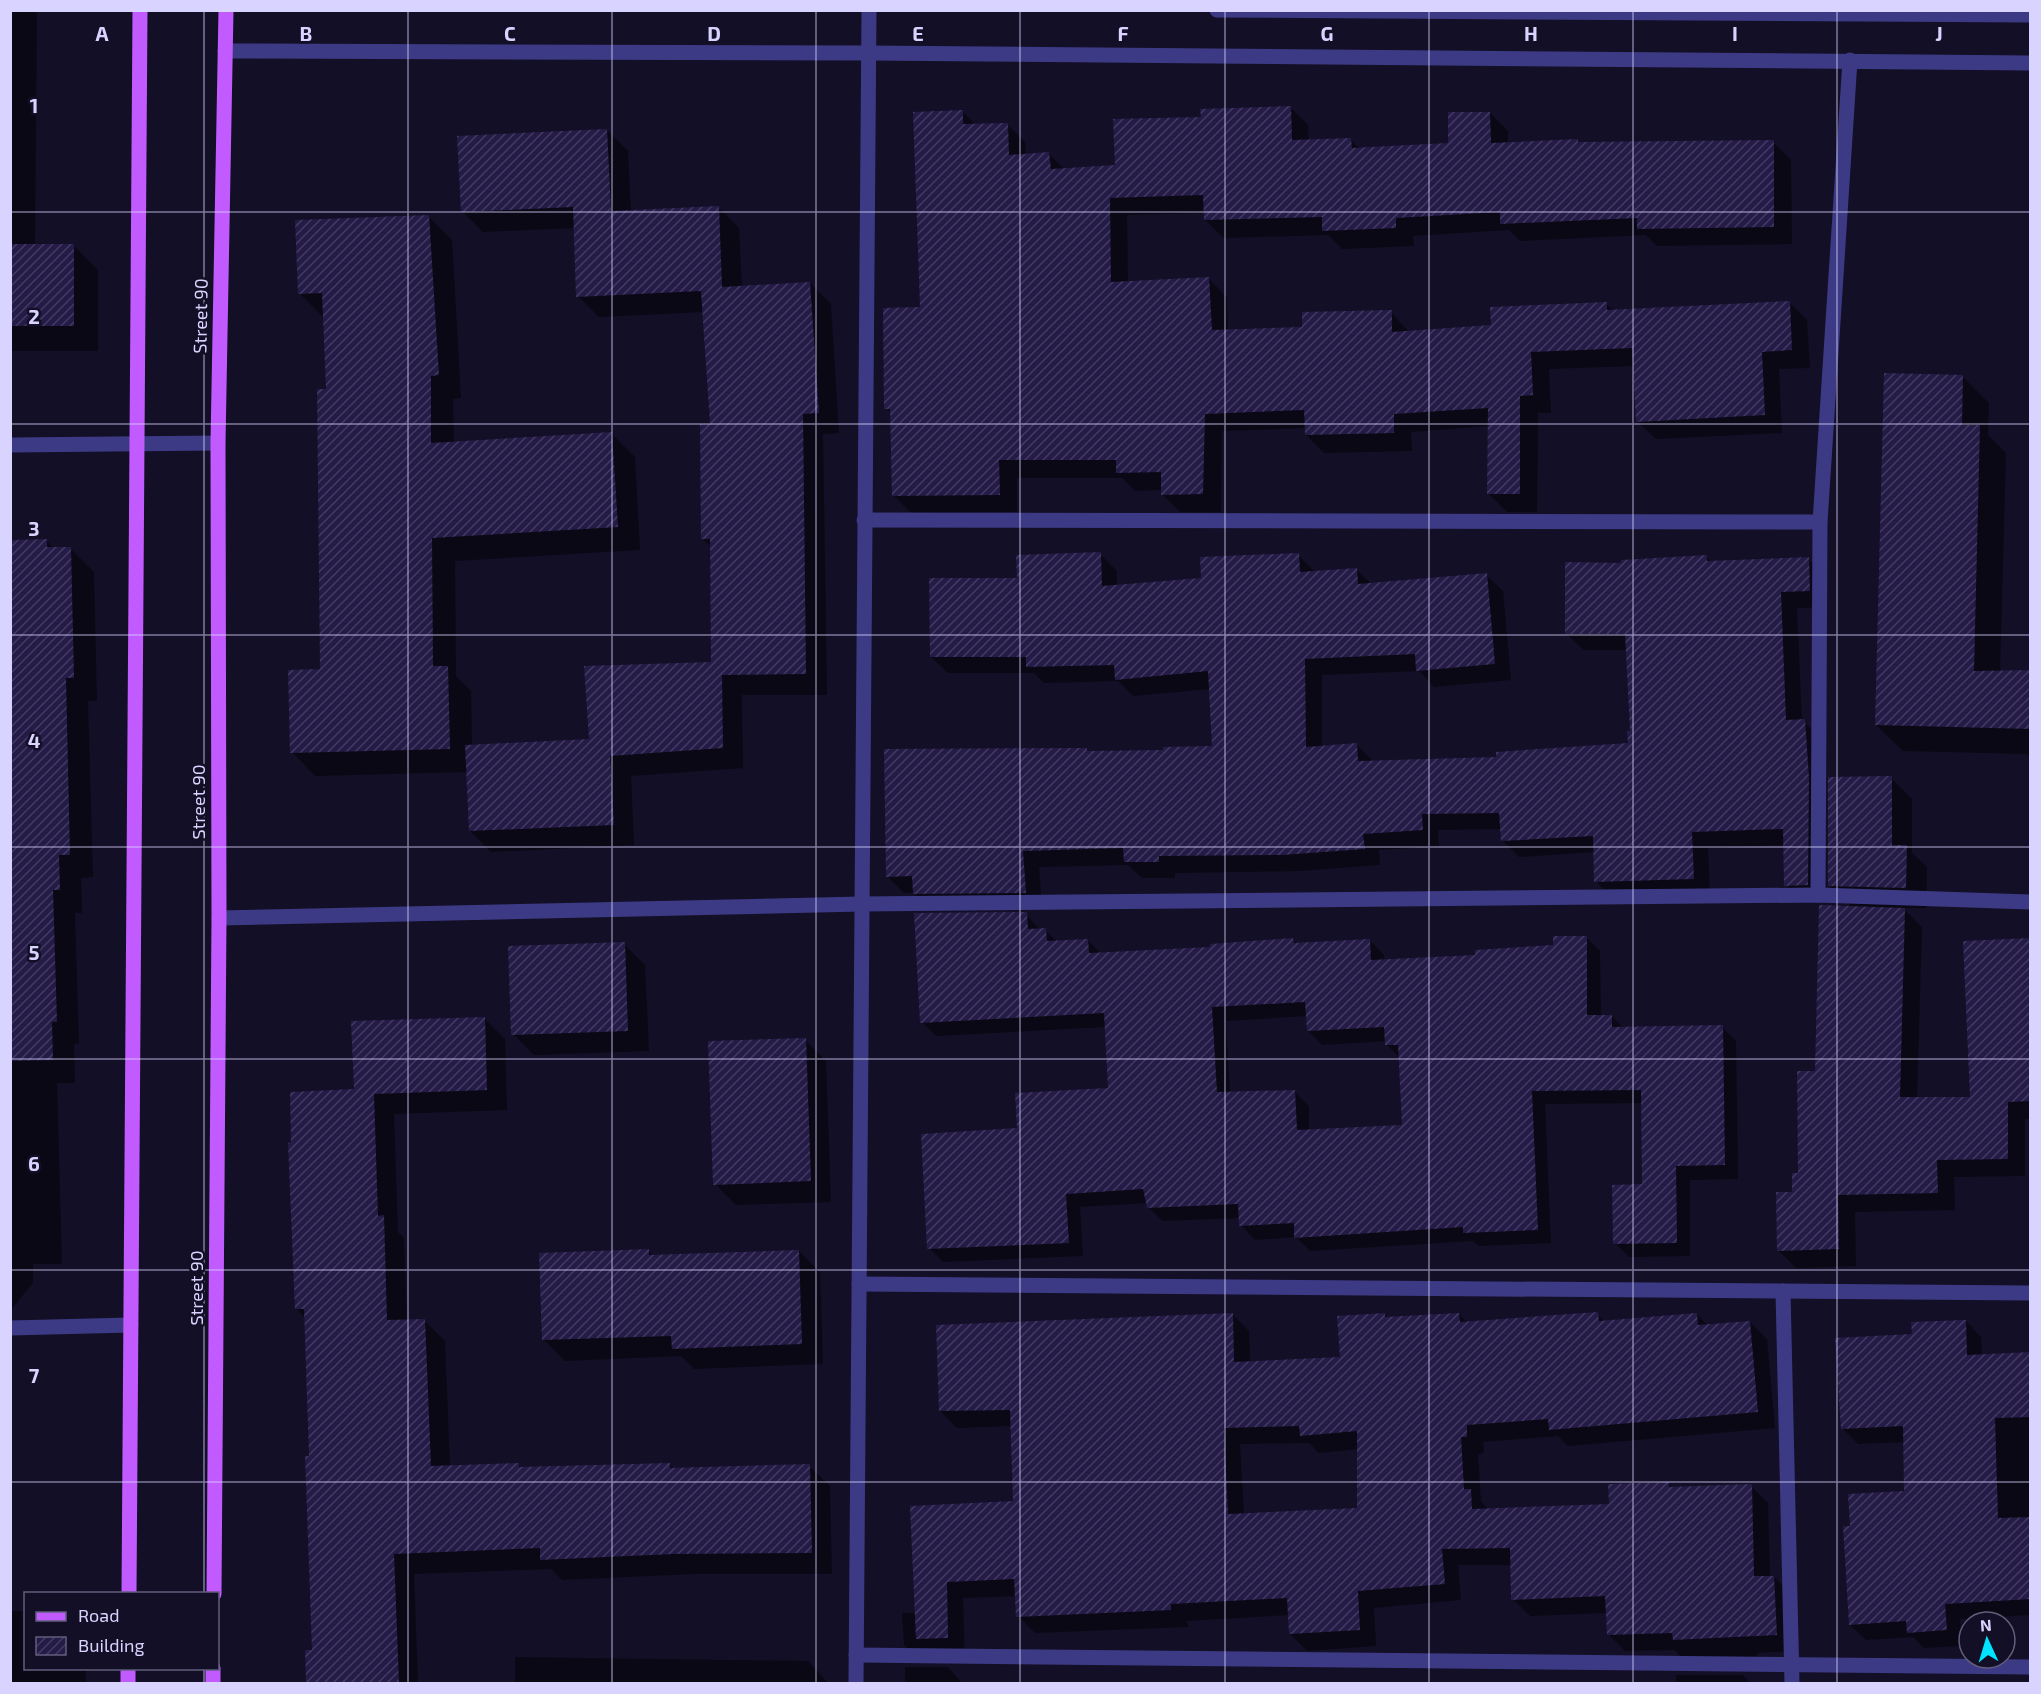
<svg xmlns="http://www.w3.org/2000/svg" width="2041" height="1694" viewBox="0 0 2041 1694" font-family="'Exo 2',sans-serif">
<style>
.shadow{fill:#0007;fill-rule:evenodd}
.building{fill:url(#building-hatch);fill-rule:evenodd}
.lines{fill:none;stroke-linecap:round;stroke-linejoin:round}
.minor{stroke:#3d3a85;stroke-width:15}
.major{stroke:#c25bff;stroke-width:15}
.grid{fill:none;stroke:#d9d4ff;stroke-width:1.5;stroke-opacity:0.55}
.labels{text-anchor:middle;stroke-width:5;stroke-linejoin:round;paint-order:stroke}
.street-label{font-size:18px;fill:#d9d4ff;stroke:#130f26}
.grid-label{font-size:20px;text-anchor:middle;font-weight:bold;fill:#d9d4ff;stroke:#130f26;stroke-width:5;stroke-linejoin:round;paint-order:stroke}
</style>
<defs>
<pattern id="building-hatch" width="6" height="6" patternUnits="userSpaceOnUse" patternTransform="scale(1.5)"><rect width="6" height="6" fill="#241b47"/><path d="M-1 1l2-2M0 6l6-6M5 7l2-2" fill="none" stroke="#433b63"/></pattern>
</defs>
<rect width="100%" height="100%" fill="#130f26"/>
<g class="shadow">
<polygon points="10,10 37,10 35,245 73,245 98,270 98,351 10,351"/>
<polygon points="1290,107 1308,125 1309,141 1350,139 1360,149 1450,144 1490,113 1508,131 1508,144 1578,141 1580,143 1773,142 1791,160 1792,244 1657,246 1646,235 1520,241 1509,230 1413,236 1414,246 1342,249 1328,235 1224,238 1205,220 1205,213 1127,215 1128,282 1209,279 1227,297 1228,331 1304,329 1391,312 1409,332 1493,326 1606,304 1614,311 1789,302 1807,320 1810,368 1779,369 1782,433 1656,439 1637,421 1634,366 1549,369 1551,413 1538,413 1537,512 1507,512 1489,494 1489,426 1411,432 1412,451 1324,453 1306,435 1306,428 1222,431 1221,512 1180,512 1162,494 1162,490 1135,491 1122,478 1017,478 1017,512 911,513 893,495 892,414 886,408 922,309 962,111 976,125 1007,124 1025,142 1026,155 1049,154 1065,170 1116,166 1202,118"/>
<polygon points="607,130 628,151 631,211 718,207 739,228 742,287 810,283 831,304 839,433 823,434 827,695 742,695 743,768 631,776 634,845 491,852 470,831 468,772 315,776 292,752 321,670 327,391 323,317 300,294 428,216 452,240 461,398 453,399 454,444 612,434 635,457 640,550 455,561 456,676 471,691 472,746 591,741 713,663 712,548 703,539 711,425 704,312 599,317 578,296 575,228 483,232 462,211"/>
<polygon points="1963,377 1989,403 1988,435 2006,453 2000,672 2030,671 2030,757 2027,754 1903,751 1876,725"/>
<polygon points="47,541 54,549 70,548 94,572 97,701 88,701 93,877 81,878 82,913 75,913 79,1044 74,1044 75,1083 57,1083 62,1264 33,1264 33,1283 10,1311 10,542"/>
<polygon points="1100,554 1117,571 1117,586 1202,579 1298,555 1315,572 1357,570 1371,584 1486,575 1503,591 1511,680 1434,687 1419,671 1322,675 1322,747 1357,745 1373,761 1498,759 1629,744 1632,733 1628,650 1583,650 1566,633 1623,564 1706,557 1712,562 1808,559 1825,575 1826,607 1797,608 1802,721 1822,738 1824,901 1803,902 1786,885 1785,845 1708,848 1710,895 1612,898 1596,881 1595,852 1519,857 1502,840 1502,829 1438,830 1439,846 1379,850 1380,865 1299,871 1175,873 1175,878 1142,878 1128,865 1039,867 1042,909 931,910 914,893 904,893 887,876 1086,749 1090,753 1164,752 1213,747 1210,689 1133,696 1118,681 1044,683 1034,673 948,673 931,657 1018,579"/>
<polygon points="1891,778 1912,799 1912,853 1927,867 1926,908 1903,908 1922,927 1917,1099 1971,1098 2030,940 2030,1119 2025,1119 2025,1176 1954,1177 1955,1210 1855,1212 1856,1266 1796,1268 1778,1250 1800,1174 1817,1072 1852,907 1829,885"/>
<path d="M1026,914L1040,930H1045L1057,942L1088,940L1101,954L1212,949L1293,940L1297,944L1370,941L1384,955V961L1477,956L1555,947L1586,937L1600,951L1601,1016H1612L1624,1029L1722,1027L1736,1041L1738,1179L1690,1180V1256L1629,1257L1615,1243L1644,1185L1643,1103L1545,1104L1551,1243L1479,1246L1473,1241L1310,1251L1296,1237L1255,1240L1241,1225L1240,1218L1162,1221L1148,1207L1147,1203L1080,1207L1083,1256L943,1262L929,1248L1018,1130L1110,1090L1106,1027L936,1036L922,1022ZM1307,1016L1308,1031L1322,1045L1387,1041V1045L1400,1058L1404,1126L1309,1131V1106L1295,1092L1230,1094L1226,1021Z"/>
<polygon points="624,944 645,965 649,1051 534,1055 513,1034"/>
<polygon points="484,1018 505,1039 507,1110 394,1114 398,1232 404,1238 407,1321 425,1321 445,1341 450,1467 519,1465 523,1469 669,1464 674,1469 809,1466 830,1486 832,1574 694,1574 562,1580 551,1569 414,1574 418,1684 308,1684 307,1652 314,1651 311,1458 305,1318 296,1308 356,1091"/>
<polygon points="805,1040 826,1061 831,1202 736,1205 715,1184"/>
<polygon points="648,1251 654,1256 799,1251 820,1272 823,1364 694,1369 681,1356 565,1361 544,1340"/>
<path d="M1232,1314L1249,1331L1250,1363L1342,1359L1384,1314L1389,1318L1459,1314L1467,1323L1597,1314L1605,1322L1697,1314L1708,1326L1750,1322L1767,1339L1775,1428L1568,1446L1558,1436L1483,1442L1484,1453L1478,1454L1481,1501L1488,1510L1610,1505L1669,1484L1673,1488L1751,1486L1768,1503L1770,1577H1774L1791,1594L1794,1651L1757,1653L1758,1671L1692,1670L1675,1650L1625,1651L1608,1634L1607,1613L1530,1616L1513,1599L1512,1565H1458L1461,1600L1374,1608L1376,1646L1307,1651L1290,1634L1289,1615L1187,1621L1188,1627L1035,1633L1018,1616L1017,1596L963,1598L965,1663L921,1662L904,1645L902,1613H917L1014,1502L1012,1426L957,1428L940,1411ZM1309,1443L1319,1453L1359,1449V1509L1244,1515L1240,1444Z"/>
<polygon points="1966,1321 1981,1337 1982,1356 2030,1354 2030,1615 1960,1619 1962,1646 1924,1648 1913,1637 1866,1640 1850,1625 1852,1527 1906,1492 1904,1442 1858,1444 1843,1429 1913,1336"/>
<polygon points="12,1611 26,1611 26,1668 86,1668 86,1684 11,1684"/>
<polygon points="515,1657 808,1661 829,1684 515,1684"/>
<polygon points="905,1667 948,1667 963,1684 905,1684"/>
<polygon points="1676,1675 1743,1675 1751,1684 1676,1684"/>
</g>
<g class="building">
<polygon points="1291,106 1292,140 1351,138 1352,148 1448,143 1448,112 1490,112 1491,143 1578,139 1578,142 1774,140 1774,227 1637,229 1637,218 1500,224 1500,212 1396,218 1396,228 1322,231 1322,217 1204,220 1203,195 1110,198 1111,282 1209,277 1212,330 1302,327 1302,312 1392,310 1392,332 1491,325 1490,307 1607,302 1607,310 1790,301 1792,350 1762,352 1765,415 1636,422 1632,348 1531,352 1533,395 1520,396 1520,494 1487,494 1488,408 1394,414 1394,433 1305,435 1304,410 1205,414 1203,494 1161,495 1161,472 1116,473 1116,460 999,460 1000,495 892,496 890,409 884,409 883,308 920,307 913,112 963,110 963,124 1008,123 1009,155 1049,152 1051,169 1115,165 1113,119 1201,117 1200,109"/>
<polygon points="607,129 611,211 719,206 722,287 810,282 819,413 803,414 806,674 722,675 723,748 610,756 614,825 469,831 465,745 589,739 584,666 711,662 710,539 701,539 700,424 710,424 701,291 576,297 573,207 461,212 457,136"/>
<polygon points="429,215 439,375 431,376 431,443 612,432 618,527 432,538 433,666 448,666 450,749 290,753 288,670 320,669 317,389 326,389 322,293 298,294 295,220"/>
<rect x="10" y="244" width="64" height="82"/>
<polygon points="1884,373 1963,375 1962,425 1980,425 1974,671 2031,670 2031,729 1875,725"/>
<polygon points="47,539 47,547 71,547 74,678 66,678 70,855 59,855 60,890 53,890 57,1022 52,1022 53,1060 10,1061 10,540"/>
<polygon points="1101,552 1102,586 1201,578 1200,557 1299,553 1300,572 1357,568 1358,584 1487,573 1495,664 1416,671 1415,654 1305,659 1306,747 1357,743 1358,761 1496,757 1496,752 1628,743 1627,731 1630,731 1625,634 1565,634 1565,562 1621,563 1621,560 1707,555 1707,561 1809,557 1810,591 1781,592 1786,720 1805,719 1809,778 1808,885 1784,886 1783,829 1692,832 1694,879 1594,882 1593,836 1501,841 1499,813 1422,814 1423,830 1363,834 1365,849 1282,855 1159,856 1159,862 1124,862 1123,848 1023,851 1026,893 913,894 912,876 886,877 884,749 1087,748 1087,751 1163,750 1163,747 1212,746 1208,671 1115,680 1114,665 1026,667 1026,657 930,657 929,578 1017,578 1016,555"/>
<polygon points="1892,776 1892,845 1907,845 1906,888 1828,886 1828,777"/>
<polygon points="1819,905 1905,908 1900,1097 1970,1097 1963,941 2031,938 2031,1101 2008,1102 2008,1159 1937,1160 1938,1193 1838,1195 1839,1249 1777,1251 1776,1192 1792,1192 1792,1173 1798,1173 1797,1071 1815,1071"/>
<path d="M1027,912L1028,929L1046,928L1047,941L1088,939L1089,953L1210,947V944L1293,938L1294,943L1370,939L1371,960L1475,955V950L1553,945V936H1587V1015H1612V1027L1723,1025L1725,1165L1676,1166L1677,1243L1613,1244L1612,1185L1642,1184L1641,1090L1532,1091L1538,1230L1463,1233V1227L1294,1238V1223L1239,1226L1238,1204L1147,1208L1143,1189L1066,1194L1069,1243L927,1249L921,1134L1017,1128L1015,1093L1108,1088L1104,1013L920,1023L914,913ZM1305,1002L1307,1031L1384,1027L1385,1045H1398L1402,1125L1297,1130L1295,1090L1217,1092L1212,1007Z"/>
<polygon points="625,942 628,1031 511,1035 508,946"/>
<polygon points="485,1017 487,1090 374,1094 378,1216 384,1215 387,1320 425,1319 431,1466 519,1463 519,1467 670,1463 670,1468 810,1464 812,1553 673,1554 540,1560 540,1548 394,1554 399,1683 306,1683 305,1650 312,1650 305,1456 309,1456 304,1309 295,1309 288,1143 291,1142 290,1092 354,1089 351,1021"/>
<polygon points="806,1038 811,1181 713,1185 708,1041"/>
<polygon points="649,1249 649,1255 799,1250 802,1344 672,1349 671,1336 542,1340 539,1253"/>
<path d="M1598,1312L1599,1321L1697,1313L1698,1325L1750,1321L1758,1412L1549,1430L1548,1419L1467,1425V1437H1461L1464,1489H1471L1472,1509L1609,1504L1608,1484L1669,1482V1487L1752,1484L1754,1576H1774L1777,1635L1673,1640L1672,1633L1607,1635L1605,1596L1511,1600L1510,1548L1442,1549L1445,1584L1358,1591L1360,1630L1289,1634L1287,1598L1171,1604V1610L1016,1617L1014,1579L947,1582L948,1638L916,1639L910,1506L1013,1501L1010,1410L939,1411L936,1325L1233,1313L1234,1362L1340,1357L1337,1316L1385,1313V1317L1459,1313L1460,1322ZM1299,1426L1300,1436L1357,1431V1508L1228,1514L1224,1428Z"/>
<polygon points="1966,1320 1967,1355 2031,1352 2031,1417 1995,1418 1998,1518 2031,1517 2031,1599 1945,1604 1947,1630 1907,1633 1906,1621 1849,1625 1843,1526 1850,1526 1848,1494 1904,1491 1903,1426 1841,1429 1835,1338 1912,1334 1911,1322"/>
</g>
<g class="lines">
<g class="minor">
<polyline points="1217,10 2030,15"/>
<polyline points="225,51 868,53 2030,63"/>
<polyline points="10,445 218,443"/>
<polyline points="864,520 1820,522"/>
<polyline points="1818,895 1820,522 1850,60"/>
<polyline points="219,918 862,904 1818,895 2030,902"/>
<polyline points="859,1284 2030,1293"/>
<polyline points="1783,1291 1792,1684"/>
<polyline points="10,1328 131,1325"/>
<polyline points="856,1655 2030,1667"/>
<polyline points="856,1684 869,10"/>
</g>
<g class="major">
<polyline points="129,1594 140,10"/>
<polyline points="214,1594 219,918 218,443 226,10"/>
<polyline points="128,1684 128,1668"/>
<polyline points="213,1684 213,1668"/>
</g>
</g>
<path class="grid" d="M204,10V1594M408,10V1684M612,10V1684M816,10V1684M1020,10V1684M1225,10V1684M1429,10V1684M1633,10V1684M1837,10V1684M10,212H2030M10,424H2030M10,635H2030M10,847H2030M10,1059H2030M10,1270H2030M10,1482H2030M204,1668V1684"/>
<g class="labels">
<g class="street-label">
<text transform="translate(201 316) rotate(-89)" y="6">Street 90</text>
<text transform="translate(199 802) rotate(-90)" y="6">Street 90</text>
<text transform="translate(197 1288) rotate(-90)" y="6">Street 90</text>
</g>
</g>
<g class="grid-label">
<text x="102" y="41">A</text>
<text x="306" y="41">B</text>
<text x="510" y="41">C</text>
<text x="714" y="41">D</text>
<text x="918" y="41">E</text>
<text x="1123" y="41">F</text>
<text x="1327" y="41">G</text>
<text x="1531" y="41">H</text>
<text x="1735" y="41">I</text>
<text x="1939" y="41">J</text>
<text x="34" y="113">1</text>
<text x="34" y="324">2</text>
<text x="34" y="536">3</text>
<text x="34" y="748">4</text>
<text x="34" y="960">5</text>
<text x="34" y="1171">6</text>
<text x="34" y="1383">7</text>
</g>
<rect width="2041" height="1694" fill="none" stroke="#d9d4ff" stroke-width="24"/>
<rect x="24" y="1592" width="195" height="78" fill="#130f26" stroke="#625e7d" stroke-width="1.5"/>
<rect x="36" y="1612" width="30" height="9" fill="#c25bff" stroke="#625e7d" stroke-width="1.5"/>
<text x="78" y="1622" font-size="18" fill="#d9d4ff">Road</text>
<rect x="36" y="1637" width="30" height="18" fill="url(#building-hatch)" stroke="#625e7d" stroke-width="1.5"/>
<text x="78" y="1652" font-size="18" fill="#d9d4ff">Building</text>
<g transform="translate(1987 1640) rotate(356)"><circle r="28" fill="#130f26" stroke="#625e7d" stroke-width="1.5"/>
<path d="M0-4.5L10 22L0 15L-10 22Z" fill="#00e5ff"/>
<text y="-9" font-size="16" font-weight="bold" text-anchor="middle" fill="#d9d4ff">N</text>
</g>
</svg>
